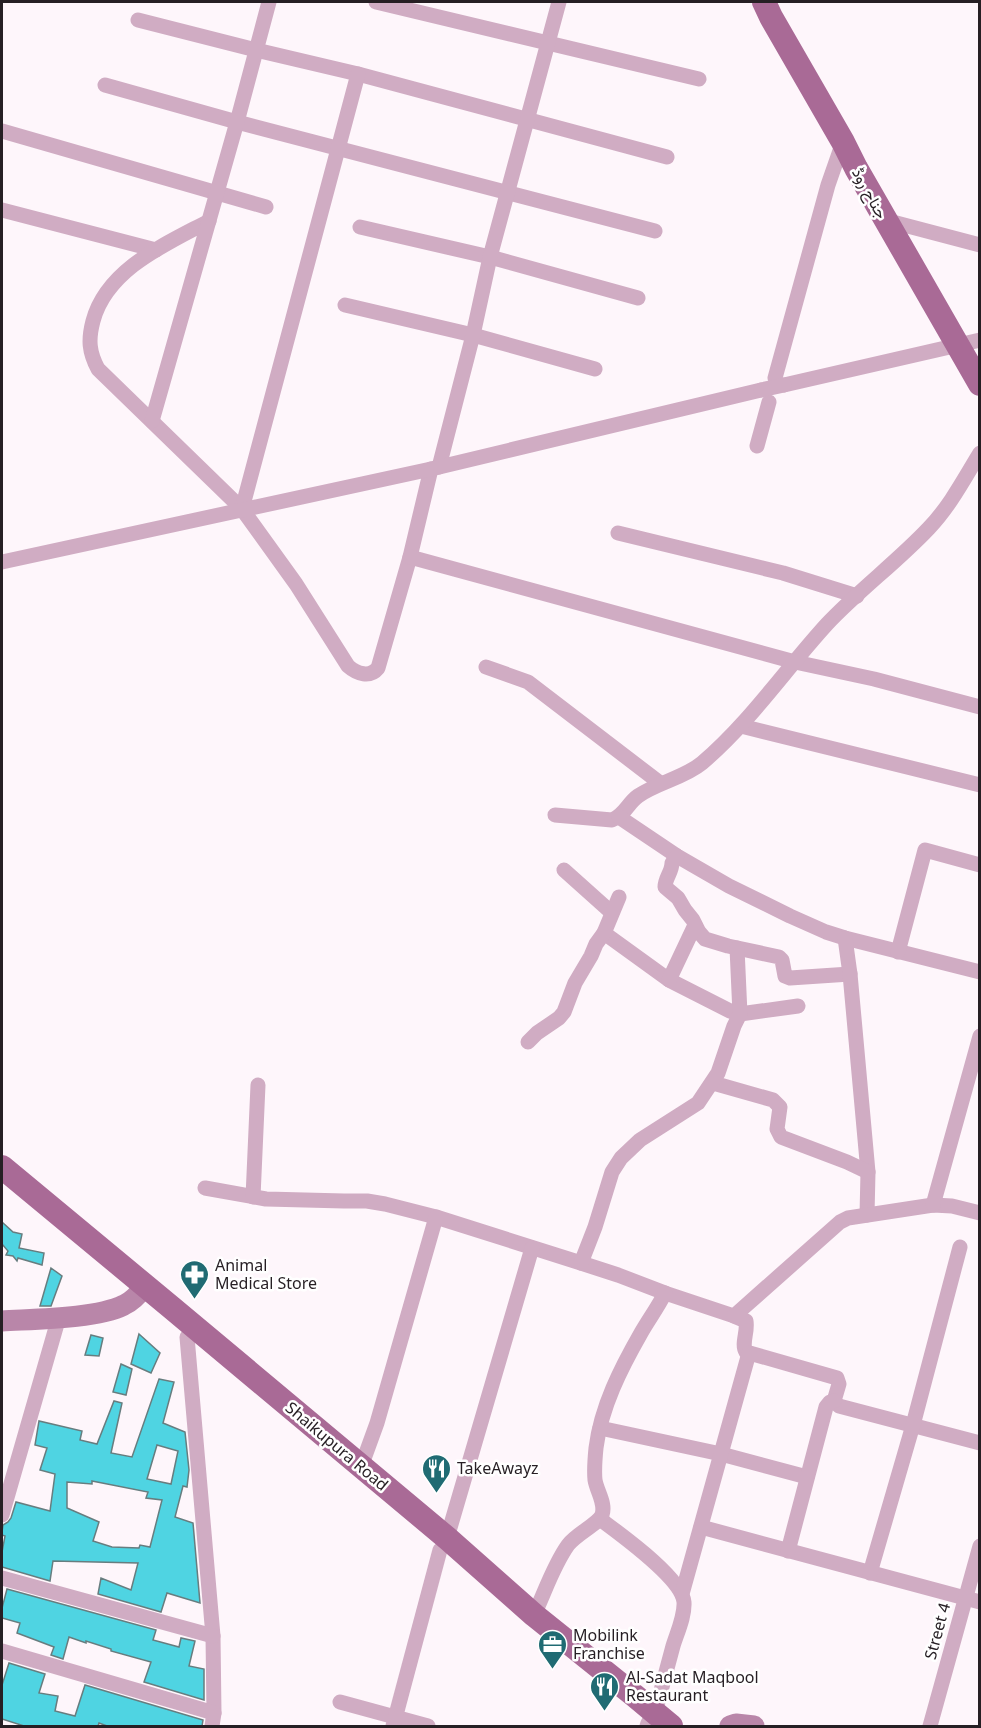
<svg xmlns="http://www.w3.org/2000/svg" width="981" height="1728" viewBox="0 0 981 1728" font-family="'Noto Sans',Vazirmatn,sans-serif">
<style>
.building{fill:#4fd4e2;stroke:#677d7f;stroke-width:1.5;fill-rule:evenodd}
.lines{fill:none;stroke-linecap:round;stroke-linejoin:round}
.street{stroke:#d0acc3;stroke-width:15}
.secondary{stroke:#b986a9;stroke-width:21}
.primary{stroke:#a96a96;stroke-width:24}
.street-bridge{stroke:#d0acc3;stroke-width:15}
.labels{text-anchor:middle;stroke-width:5;stroke-linejoin:round;paint-order:stroke}
.street-label{font-size:16px;fill:#261f24;stroke:#fff}
.poi-label{font-size:16px;fill:#261f24;stroke:#fff;text-anchor:start}
</style>
<rect width="100%" height="100%" fill="#fef6fb"/>
<g class="building">
<polygon points="2,1222 13,1232 22,1234 19,1248 44,1253 42,1265 18,1258 17,1261 13,1256 6,1255 8,1251 2,1244"/>
<polygon points="51,1268 62,1276 51,1306 40,1306"/>
<polygon points="139,1334 160,1353 151,1373 131,1364"/>
<polygon points="91,1335 103,1338 99,1356 85,1355"/>
<polygon points="121,1364 132,1369 126,1395 113,1392"/>
<path d="M159,1379L174,1382L163,1423L185,1432L189,1470L187,1487L183,1486L175,1517L193,1523L200,1603L167,1593L161,1612L98,1594L101,1578L131,1590L138,1563L53,1561L50,1581L2,1567V1552L5,1536L2,1535V1532L3,1525L8,1522L11,1518L16,1502L50,1511L55,1474L40,1470L47,1448L35,1445L39,1421L82,1431L80,1440L97,1444L114,1401L122,1403L111,1453L132,1457ZM157,1445L178,1451L171,1484L147,1479ZM92,1481L148,1492L146,1498L162,1500L150,1547L140,1545L139,1548L112,1547L93,1541L99,1522L67,1508V1482L92,1484Z"/>
<polygon points="7,1589 156,1630 153,1640 179,1647 181,1638 195,1641 189,1666 204,1669 204,1700 144,1682 151,1662 111,1651 111,1649 86,1641 86,1643 69,1637 63,1659 51,1655 54,1647 17,1633 20,1623 2,1618 2,1608"/>
<polygon points="9,1663 45,1674 39,1693 58,1696 55,1711 75,1716 85,1685 203,1720 202,1726 107,1726 99,1723 98,1726 24,1726 2,1719 2,1685"/>
</g>
<g class="lines">
<g class="street">
<polyline points="376,2 699,79"/>
<polyline points="138,20 256,50 358,74 667,157"/>
<polyline points="105,85 237,122 655,231"/>
<polyline points="2,131 266,207"/>
<polyline points="2,210 156,250"/>
<polyline points="885,220 980,245"/>
<path d="M209,221C166,244 107,269 93,321C88,340 89,352 98,369L242,509L296,584L348,666C357,674 370,678 378,668L410,557L431,469"/>
<polyline points="360,227 490,257 638,298"/>
<polyline points="345,305 473,335 595,369"/>
<polyline points="775,378 828,185 843,142"/>
<polyline points="784,385 980,340"/>
<polyline points="152,421 237,122 269,2"/>
<polyline points="757,446 769,402"/>
<polyline points="439,467 473,335 490,257 559,2"/>
<polyline points="242,509 358,74"/>
<polyline points="618,533 783,573 857,596"/>
<polyline points="410,557 795,662 874,679 980,707"/>
<polyline points="2,562 431,469 761,390"/>
<polyline points="486,667 528,682 660,783"/>
<polyline points="741,726 980,785"/>
<path d="M555,815L612,820C624,816 628,803 638,796C658,782 684,778 702,763C750,722 785,670 827,624C859,590 897,562 929,528C950,506 964,479 980,453"/>
<polyline points="619,817 677,856 729,886 790,916 826,932 845,938 980,972"/>
<path d="M677,856L672,863C672,872 665,878 665,887L678,898L685,910L693,920L699,932L705,939L728,946L779,957L782,960L785,976L790,978L850,974"/>
<polyline points="564,870 612,913"/>
<polyline points="604,933 669,980 730,1011 740,1014 798,1006"/>
<polyline points="845,938 850,974 868,1172 867,1215"/>
<polyline points="898,952 925,850 980,865"/>
<polyline points="669,980 695,925"/>
<polyline points="528,1042 537,1033 559,1018 564,1012 575,983 591,956 596,944 604,933 619,897"/>
<polyline points="713,1083 773,1100 780,1107 777,1129 781,1137 847,1162 868,1172"/>
<polyline points="205,1188 266,1199 344,1201 367,1201 385,1204 436,1217 581,1263 618,1275 665,1293 734,1316 840,1222 848,1218 933,1205 952,1206 980,1213"/>
<polyline points="253,1197 258,1085"/>
<polyline points="933,1205 980,1036"/>
<polyline points="581,1263 595,1227 612,1172 621,1158 640,1140 698,1103 718,1073 734,1026 740,1014 737,948"/>
<path d="M734,1316L746,1321C748,1332 741,1344 746,1352L837,1378L839,1384L834,1401L839,1406L980,1443"/>
<polyline points="187,1337 213,1636 214,1713 212,1726"/>
<polyline points="600,1428 721,1454 807,1477"/>
<polyline points="361,1467 377,1423 436,1217"/>
<polyline points="2,1515 59,1317"/>
<path d="M600,1519C620,1534 682,1578 684,1602C685,1616 677,1633 673,1646C667,1669 661,1691 655,1713"/>
<polyline points="701,1527 980,1602"/>
<polyline points="447,1538 532,1248"/>
<polyline points="788,1551 826,1407 830,1402 834,1401"/>
<polyline points="870,1573 913,1425 960,1247"/>
<polyline points="2,1578 213,1636"/>
<polyline points="682,1594 749,1353"/>
<path d="M534,1615C545,1592 553,1566 568,1545C576,1534 598,1524 602,1515C606,1503 597,1492 595,1480C594,1470 595,1458 596,1448C601,1407 621,1368 641,1333C649,1319 658,1307 665,1293"/>
<polyline points="2,1651 214,1713"/>
<polyline points="340,1702 428,1726"/>
<polyline points="393,1726 440,1550"/>
<polyline points="647,1726 648,1723"/>
<polyline points="930,1726 980,1546"/>
</g>
<g class="secondary">
<path d="M2,1321C34,1319 96,1319 124,1305C133,1301 139,1294 145,1286"/>
<polyline points="730,1726 736,1724 754,1726"/>
</g>
<g class="primary">
<polyline points="764,2 771,17 843,142 856,168 980,384"/>
<polyline points="2,1167 172,1308 447,1538 534,1615 635,1696 671,1726"/>
</g>
<polyline class="street-bridge" points="761,390 784,385"/>
</g>
<defs>
<symbol id="pharmacy-pin" viewBox="-11 -11 22 30"><path d="M0 17L-7.5 6A9.5 9.5 0 1 1 7.5 6Z" fill="#206b73" stroke="#fff"/><path d="M-2-6h4v4h4v4h-4v4h-4v-4h-4v-4h4Z" fill="#fff"/></symbol>
<symbol id="restaurant-pin" viewBox="-11 -11 22 30"><path d="M0 17L-7.5 6A9.5 9.5 0 1 1 7.5 6Z" fill="#206b73" stroke="#fff"/><path d="M-5-6h1v4h1v-4h1v4h1v-4h1v5L-1.5 .5V6h-2V.5L-5-1ZM5-6V6H3V1.5H1.5Q1.5-4 5-6Z" fill="#fff"/></symbol>
<symbol id="office-pin" viewBox="-11 -11 22 30"><path d="M0 17L-7.5 6A9.5 9.5 0 1 1 7.5 6Z" fill="#206b73" stroke="#fff"/><path d="M-6-3h4V-5.5h4V-3h4V5H-6ZM-1-4.5V-3h2v-1.5ZM-6 0V1H6V0Z" fill="#fff"/></symbol>
</defs>
<g fill-rule="evenodd">
<use href="#pharmacy-pin" x="178" y="1258" width="33" height="45"/>
<use href="#restaurant-pin" x="420" y="1452" width="33" height="45"/>
<use href="#office-pin" x="536" y="1628" width="33" height="45"/>
<use href="#restaurant-pin" x="588" y="1670" width="33" height="45"/>
</g>
<g class="labels">
<g class="street-label">
<text transform="translate(870 193) rotate(61)" y="6">جناح روڈ</text>
<text transform="translate(337 1446) rotate(40)" y="6">Shaikupura Road</text>
<text transform="translate(937 1631) rotate(-75)" y="6">Street 4</text>
</g>
<g class="poi-label">
<text x="215" y="1271">Animal<tspan x="215" dy="18">Medical Store</tspan></text>
<text x="457" y="1474">TakeAwayz</text>
<text x="573" y="1641">Mobilink<tspan x="573" dy="18">Franchise</tspan></text>
<text x="626" y="1683">Al-Sadat Maqbool<tspan x="626" dy="18">Restaurant</tspan></text>
</g>
</g>
<rect width="981" height="1728" fill="none" stroke="#261f24" stroke-width="6"/>
</svg>
